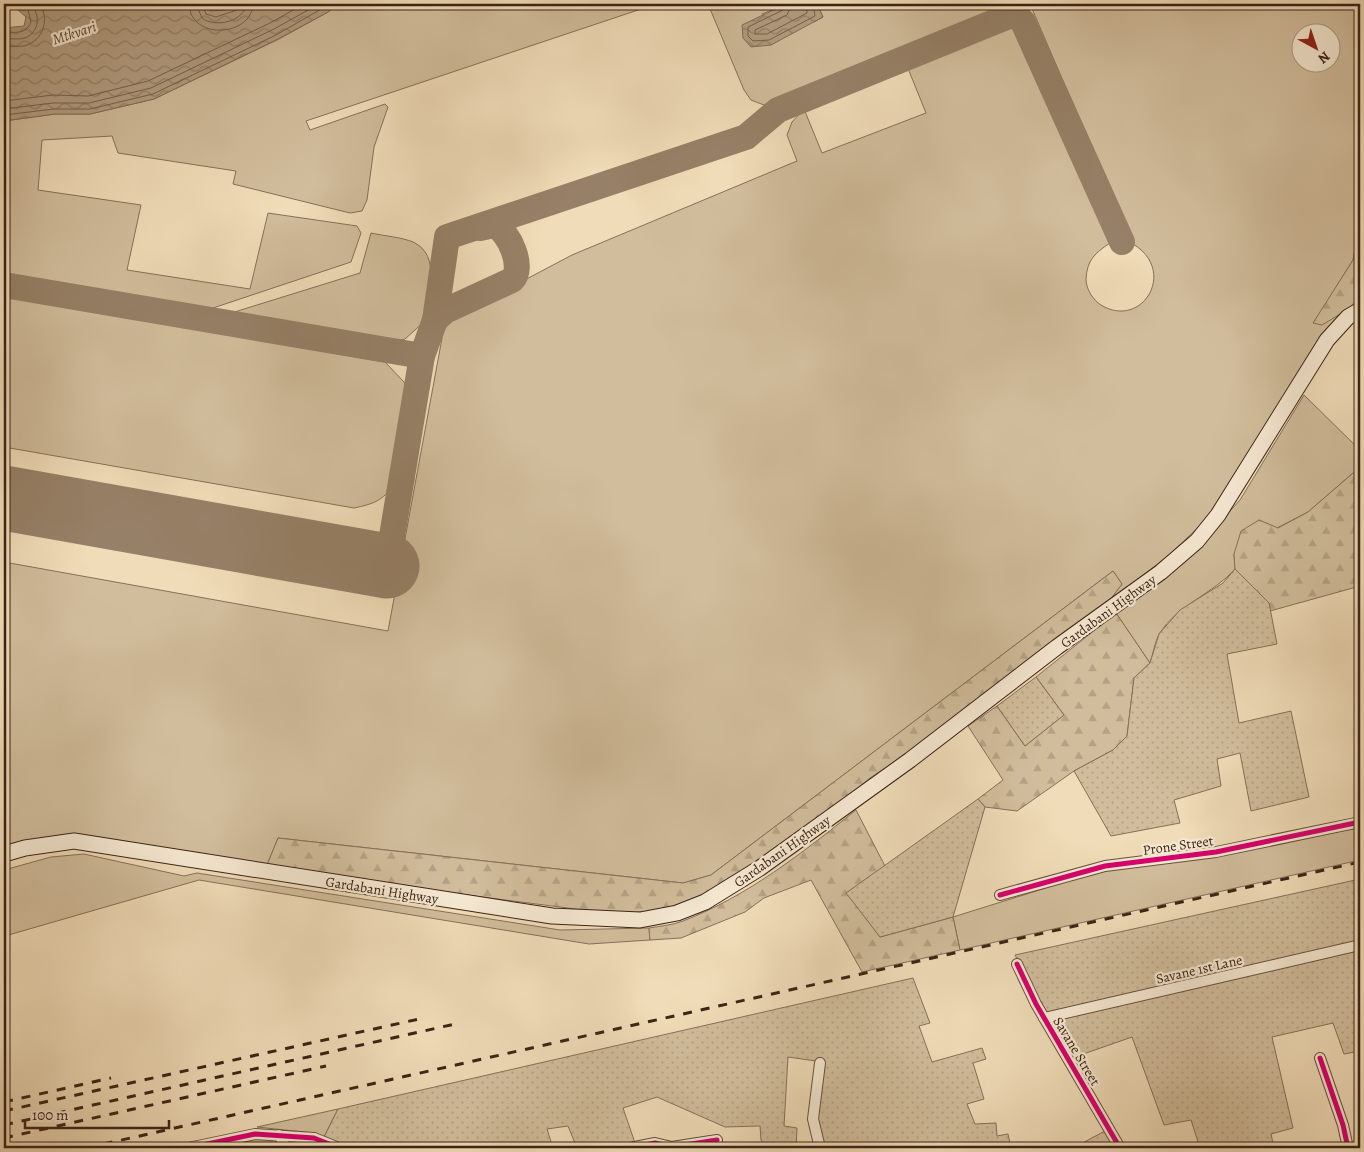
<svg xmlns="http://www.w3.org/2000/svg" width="1364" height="1152" viewBox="0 0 1364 1152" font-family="Alegreya,serif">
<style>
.grass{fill:#d1bd9c;stroke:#867059;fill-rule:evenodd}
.forest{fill:url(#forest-firs);stroke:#867059}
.garden{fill:url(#garden-dots);stroke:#867059}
.water{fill:url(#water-waves);stroke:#826c56}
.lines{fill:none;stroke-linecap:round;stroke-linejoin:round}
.shore{stroke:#76604c;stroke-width:1}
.taxiway{stroke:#968067;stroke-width:26}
.runway{stroke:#968067;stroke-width:65}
.street-casing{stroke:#68513e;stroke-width:12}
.secondary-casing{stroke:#3b2316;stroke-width:17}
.street{stroke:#f5e8d1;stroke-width:10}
.secondary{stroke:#f5e8d1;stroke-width:15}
.rail{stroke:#3b2316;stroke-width:3;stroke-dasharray:9 9;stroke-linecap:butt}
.cycleway-casing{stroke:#f5e8d1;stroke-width:8}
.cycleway{stroke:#d6006c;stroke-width:5}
.labels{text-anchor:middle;stroke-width:4.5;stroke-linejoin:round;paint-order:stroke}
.street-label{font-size:14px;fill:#3b2316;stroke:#f5e8d1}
.water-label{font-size:15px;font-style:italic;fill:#5f4836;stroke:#f5e8d1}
</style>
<defs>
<pattern id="forest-firs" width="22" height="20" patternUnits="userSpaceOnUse" patternTransform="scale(1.25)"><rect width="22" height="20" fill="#d1bd9c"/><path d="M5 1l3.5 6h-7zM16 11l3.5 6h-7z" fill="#b4a286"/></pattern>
<pattern id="garden-dots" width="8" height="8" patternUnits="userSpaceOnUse" patternTransform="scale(1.25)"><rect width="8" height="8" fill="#d1bd9c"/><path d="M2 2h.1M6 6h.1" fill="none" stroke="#b4a286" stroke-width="1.8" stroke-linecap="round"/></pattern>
<pattern id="water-waves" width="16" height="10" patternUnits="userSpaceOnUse" patternTransform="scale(1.25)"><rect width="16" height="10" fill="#b29d81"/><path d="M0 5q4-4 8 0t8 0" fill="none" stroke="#928069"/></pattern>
</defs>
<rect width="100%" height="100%" fill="#f0dcb8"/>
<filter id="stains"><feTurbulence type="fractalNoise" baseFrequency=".004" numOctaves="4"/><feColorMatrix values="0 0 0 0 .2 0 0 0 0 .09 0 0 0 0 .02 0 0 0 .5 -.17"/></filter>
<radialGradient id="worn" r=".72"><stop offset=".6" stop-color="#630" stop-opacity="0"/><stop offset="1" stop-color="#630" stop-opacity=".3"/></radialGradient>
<g class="grass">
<polygon points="207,4 240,4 225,10 210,11"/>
<polygon points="338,4 656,4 306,121 310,130 385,104 388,107 374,147 367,200 362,211 350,213 233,184 236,171 118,153 112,136 42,140 38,190 141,205 127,270 250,289 268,213 357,226 361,233 351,262 204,311 4,275 4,121 55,114 90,114 154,99 279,39 328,12"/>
<polygon points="708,4 786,4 762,14 814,22 823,17 817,4 1014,4 764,105 751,100 744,90"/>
<path d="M1030,4H1360V226L1353,260L1314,323L1344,312L1205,521L1169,555L1106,605L1122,584L1113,571L711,875L683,883L278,838L267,865L85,837L4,851V562L388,631L445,322L572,255L797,161L787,135L792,122L804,109L822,153L926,113L907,66L1006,27L1012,26L1019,31L1110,243C1095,253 1087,260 1086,279C1086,289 1093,300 1101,305C1142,330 1178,271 1133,244ZM1302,32H1332V62H1302Z"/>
<path d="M371,233C384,236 401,237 413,242C442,255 428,296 426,320L405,339L392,342L228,314L360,273Z"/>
<path d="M4,296L385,362L404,382L409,393L394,484C383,501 373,504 354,508L4,447Z"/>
<path d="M1304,395L1360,450V467L1308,512L1277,528L1259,520L1234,554L1235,569C1213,594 1177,605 1159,634C1155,642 1153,654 1150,663L1116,613L1194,551L1240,500Z"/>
<polygon points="1360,828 1360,860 960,950 953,917 1110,868 1192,857"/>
<polygon points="84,854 184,876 197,873 560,930 649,928 650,940 589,944 199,880 5,936 4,870 51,857"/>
<polygon points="338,1109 324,1137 313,1133 257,1127"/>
</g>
<g class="forest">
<polygon points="1360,226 1360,302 1322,325 1313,323 1353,260"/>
<polygon points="1360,467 1360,586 1270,611 1269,603 1235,569 1234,554 1241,531 1259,520 1278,528 1308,512"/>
<polygon points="1113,571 1122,584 1106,605 937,733 870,778 828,813 750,868 701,897 664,910 615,914 356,881 267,865 278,838 683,883 711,875"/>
<polygon points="1116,613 1150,663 1134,678 1127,736 1113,750 1074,771 1017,811 985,807 978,799 1003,780 968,726 997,706 1025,746 1064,715 1036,677"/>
<path d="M856,810L885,866L847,893L880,937L953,917L960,950L862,972L811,880L764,898L745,912L681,938L650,940L649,928C660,926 673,925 683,921C748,896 802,853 856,810Z"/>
</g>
<g class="garden">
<polygon points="1235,569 1269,603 1277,644 1227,654 1239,723 1291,711 1309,797 1251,811 1240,753 1217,759 1221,786 1174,800 1180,823 1111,836 1074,771 1113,750 1127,736 1134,678 1150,663 1159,634 1180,610 1223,583"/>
<polygon points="1036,677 1064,715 1025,746 997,706"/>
<polygon points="978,799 985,807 953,917 880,937 846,893"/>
<polygon points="1360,879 1360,942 1045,1016 1015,955"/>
<polygon points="1360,948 1360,1051 1344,1054 1333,1023 1272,1037 1293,1128 1271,1134 1274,1148 1200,1148 1191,1120 1164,1125 1132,1037 1072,1058 1048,1021"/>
<polygon points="913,978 930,1023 919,1026 932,1062 982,1048 986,1059 973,1063 984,1099 967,1104 975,1124 996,1123 997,1136 1008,1134 1011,1148 822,1148 816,1120 823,1062 788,1057 784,1126 797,1128 796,1148 765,1148 761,1140 760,1126 725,1127 657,1097 623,1108 635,1143 608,1148 577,1148 568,1126 547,1129 553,1148 404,1148 396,1143 390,1148 346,1148 324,1137 338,1109"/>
<polygon points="1105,1131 1115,1148 1073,1148"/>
<polygon points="257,1137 269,1139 280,1148 205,1148"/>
</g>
<g class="water">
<polygon points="4,4 207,4 210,11 225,10 240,4 338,4 328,12 278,39 154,99 90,114 55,114 4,121 4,28 24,26 26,17 17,9 4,7"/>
<polygon points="786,4 817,4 823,17 771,45 751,47 743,38 742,25"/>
</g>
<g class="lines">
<g class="shore">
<path d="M189,4C190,41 252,37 253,4"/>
<path d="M196,4L202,18C214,28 245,22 246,4"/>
<polyline points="202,4 206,14 216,17 237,10 240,4"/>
<polyline points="786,4 783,10 748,27 748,36 753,41 769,40 815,16 813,4"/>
<polyline points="792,4 787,15 755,30 755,34 767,34 807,13 807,4"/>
<path d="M4,33C15,31 25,36 31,22L28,10L13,4"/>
<path d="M4,39C10,38 18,40 25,38C40,32 41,13 30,4"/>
<path d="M4,46C10,46 18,47 24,46C43,41 50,20 40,4"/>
<polyline points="4,101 53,95 88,96 148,81 270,23 304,4"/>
<polyline points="4,109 53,103 89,103 151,88 274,29 319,4"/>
<polyline points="4,115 54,109 90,109 153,94 276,35 330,4"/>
</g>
<g class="taxiway">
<polyline points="4,285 422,356"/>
<path d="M435,320L445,311L512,280C525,268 509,231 494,225L480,228"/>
<polyline points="387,566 422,356 435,320 447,237 746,137 778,110 1009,16 1017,16 1023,22 1122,242"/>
</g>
<polyline class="runway" points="4,498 387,566"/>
<defs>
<g id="street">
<polyline points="1000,895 1105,866 1216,852 1360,822"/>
<polyline points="1017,964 1036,1004 1120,1148"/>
<polyline points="1044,1018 1360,945"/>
<polyline points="1320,1058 1343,1125 1348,1148"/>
<polyline points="279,1135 286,1148"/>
<polyline points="188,1148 255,1134 314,1138 339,1148"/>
<polyline points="298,1148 314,1138"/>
<polyline points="630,1148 655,1143 672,1147 717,1140"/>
<polyline points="820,1148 813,1119 820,1063"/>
</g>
<polyline id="secondary" points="4,854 25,848 74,841 552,916 640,920 677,913 705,902 760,868 910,760 1057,647 1161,572 1197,541 1218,515 1327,340 1348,317 1360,310"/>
</defs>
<use href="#street" class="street-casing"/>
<use href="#secondary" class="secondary-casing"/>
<use href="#street" class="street"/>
<use href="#secondary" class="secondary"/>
<g class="rail">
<polyline points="4,1102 111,1078"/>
<polyline points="4,1111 419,1019"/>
<polyline points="4,1125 455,1024"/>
<polyline points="4,1138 326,1066"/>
<polyline points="86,1148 1360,862"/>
</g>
<defs>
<g id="cycleway">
<polyline points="1000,895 1105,866 1216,852 1360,822"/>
<polyline points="1017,964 1036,1004 1120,1148"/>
<polyline points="1320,1058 1343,1125 1348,1148"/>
<polyline points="188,1148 255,1134 314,1138 339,1148"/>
<polyline points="630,1148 655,1143 672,1147 717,1140"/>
</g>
</defs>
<use href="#cycleway" class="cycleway-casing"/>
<use href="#cycleway" class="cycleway"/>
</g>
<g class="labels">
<g class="street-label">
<text transform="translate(1108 611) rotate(-36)" y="5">Gardabani Highway</text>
<text transform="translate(1178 845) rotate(-8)" y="5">Prone Street</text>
<text transform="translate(782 851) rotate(-35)" y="5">Gardabani Highway</text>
<text transform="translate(382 890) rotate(9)" y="5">Gardabani Highway</text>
<text transform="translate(1199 969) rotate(-13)" y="5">Savane 1st Lane</text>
<text transform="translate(1077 1051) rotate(59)" y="5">Savane Street</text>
</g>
<g class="water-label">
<text transform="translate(74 33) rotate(-18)" y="5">Mtkvari</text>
</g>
</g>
<rect width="1364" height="1152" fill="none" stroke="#f0dcb8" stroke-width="20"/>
<rect x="5" y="5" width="1354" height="1142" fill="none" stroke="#3b2316" stroke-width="2.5"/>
<rect x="10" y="10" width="1344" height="1132" fill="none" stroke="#3b2316"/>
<g transform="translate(1316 48) rotate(140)"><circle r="24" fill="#f5e8d1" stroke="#ab9986"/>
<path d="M0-4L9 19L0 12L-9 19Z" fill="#8f2418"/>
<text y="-8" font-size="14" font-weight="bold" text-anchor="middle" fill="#3b2316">N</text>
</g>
<path d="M25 1120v8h144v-8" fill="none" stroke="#3b2316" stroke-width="2.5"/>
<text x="32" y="1120" font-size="15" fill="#3b2316" stroke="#f5e8d1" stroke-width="4" paint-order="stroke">100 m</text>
<rect width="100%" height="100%" filter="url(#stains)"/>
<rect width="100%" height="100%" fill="url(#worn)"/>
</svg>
